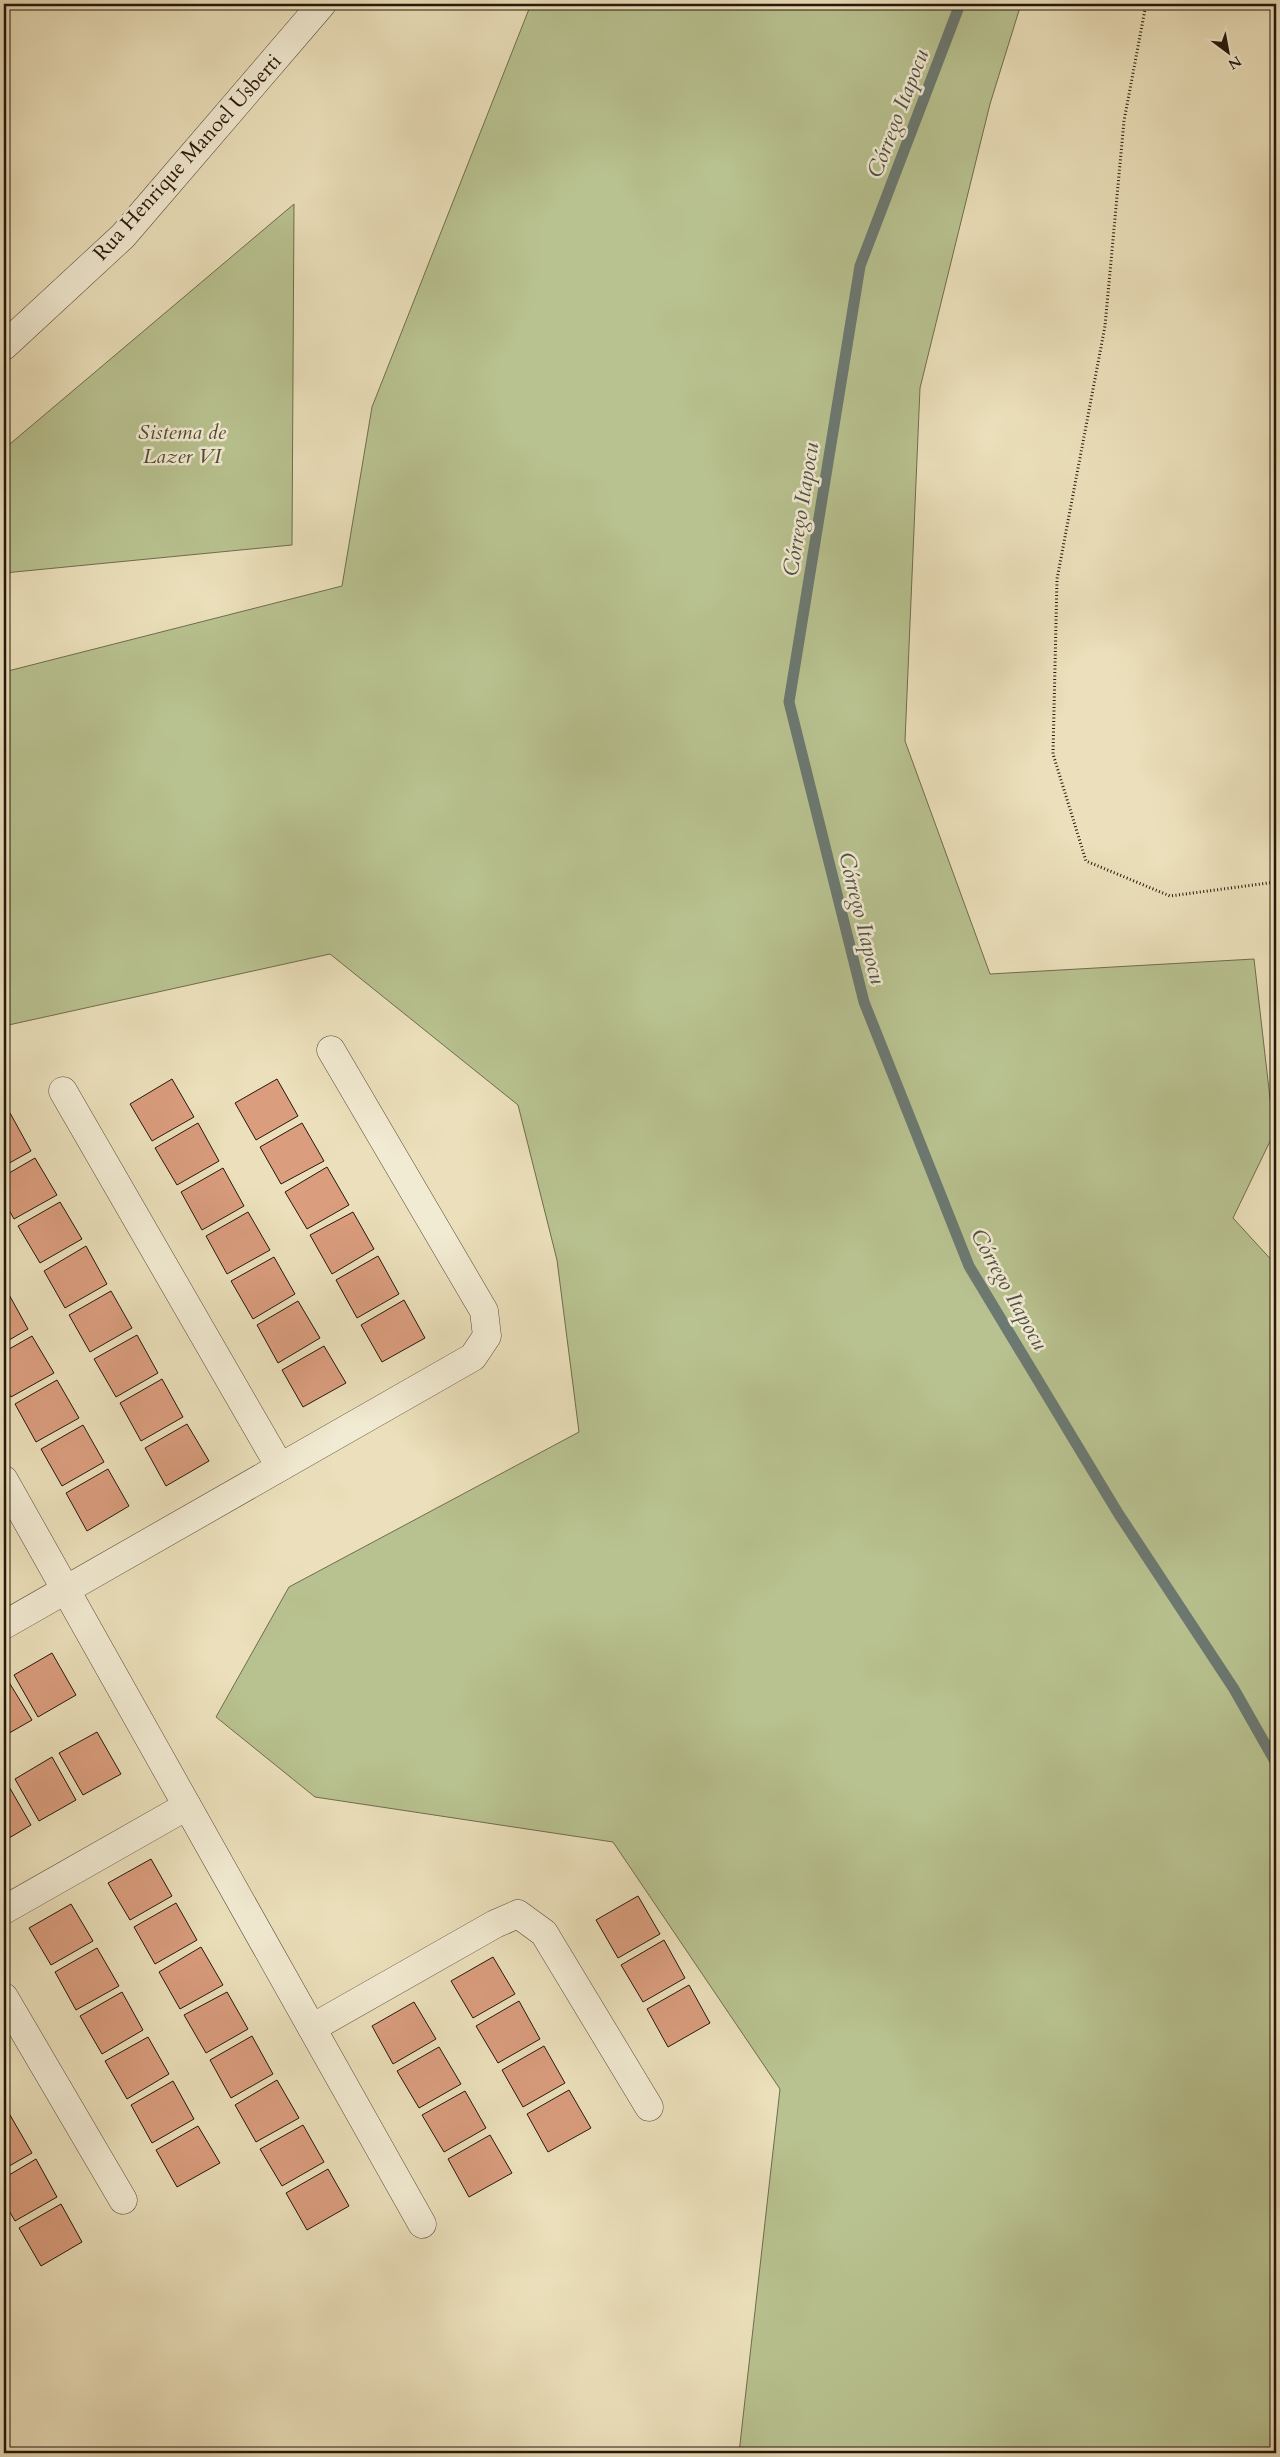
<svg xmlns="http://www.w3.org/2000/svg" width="1280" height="2457" viewBox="0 0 1280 2457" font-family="Cardo,serif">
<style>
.green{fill:#b8c290;stroke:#6f6c4e}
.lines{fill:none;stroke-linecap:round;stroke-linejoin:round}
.stream{stroke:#6c7972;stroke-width:11}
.building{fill:#da9d7e;stroke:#26170b}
.minor-casing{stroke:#574937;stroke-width:29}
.path{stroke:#26170b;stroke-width:3;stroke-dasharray:1 2.5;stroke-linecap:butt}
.minor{stroke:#f2ebd3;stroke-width:28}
.labels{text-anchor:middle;stroke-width:5;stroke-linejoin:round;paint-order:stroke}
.street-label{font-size:21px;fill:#26170b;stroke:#f2ebd3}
.park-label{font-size:21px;font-style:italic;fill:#524a33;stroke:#f2ebd3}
.water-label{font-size:22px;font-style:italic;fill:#4f5047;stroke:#f2ebd3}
</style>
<rect width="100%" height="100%" fill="#ebe0bb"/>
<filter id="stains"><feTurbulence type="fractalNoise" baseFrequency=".004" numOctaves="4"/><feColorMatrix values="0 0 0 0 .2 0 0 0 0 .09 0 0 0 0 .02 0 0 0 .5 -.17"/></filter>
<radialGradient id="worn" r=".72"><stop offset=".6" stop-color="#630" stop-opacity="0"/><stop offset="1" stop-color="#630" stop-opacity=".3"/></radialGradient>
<g class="green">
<polygon points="531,4 1021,4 990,104 920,388 905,741 990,974 1254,959 1274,1133 1233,1218 1276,1265 1276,2453 739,2453 780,2089 613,1842 315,1797 216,1717 289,1587 579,1432 557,1260 518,1105 330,954 4,1026 4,672 342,586 372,407"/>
<polygon points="294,204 292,545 4,573 4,449"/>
</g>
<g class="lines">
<polyline class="stream" points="960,4 860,266 789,702 864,1002 969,1266 1118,1513 1234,1689 1276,1763"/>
</g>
<g class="building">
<polygon points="172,1079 194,1117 152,1141 130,1104"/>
<polygon points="277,1079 298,1116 256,1140 235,1103"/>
<polygon points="10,1113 31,1151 4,1166 4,1117"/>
<polygon points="198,1123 219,1161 177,1185 155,1148"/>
<polygon points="302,1123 324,1161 281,1184 260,1147"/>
<polygon points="35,1158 57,1195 14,1219 4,1201 4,1176"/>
<polygon points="327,1167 349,1205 307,1229 285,1192"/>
<polygon points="223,1168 244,1206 202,1230 181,1192"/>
<polygon points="60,1202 82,1239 40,1263 18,1226"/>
<polygon points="248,1212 270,1250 227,1274 206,1236"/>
<polygon points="353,1212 374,1249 332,1274 310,1235"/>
<polygon points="86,1246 107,1284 65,1308 44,1271"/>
<polygon points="378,1256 399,1294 357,1318 336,1280"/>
<polygon points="274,1257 295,1294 253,1319 231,1281"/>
<polygon points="7,1291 28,1329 4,1343 4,1293"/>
<polygon points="111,1291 132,1328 90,1352 69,1315"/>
<polygon points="404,1300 425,1338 382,1362 361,1325"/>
<polygon points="298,1301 320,1338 278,1363 257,1325"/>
<polygon points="137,1335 158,1373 116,1397 94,1359"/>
<polygon points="32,1336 54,1373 11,1397 4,1384 4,1352"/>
<polygon points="324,1346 346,1383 303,1407 282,1370"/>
<polygon points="162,1379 183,1417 141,1441 120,1403"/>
<polygon points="57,1380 79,1418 36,1442 15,1404"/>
<polygon points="187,1424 209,1461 166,1486 145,1448"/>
<polygon points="83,1425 104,1462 62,1486 41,1449"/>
<polygon points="108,1469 129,1506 87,1531 66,1493"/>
<polygon points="52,1653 76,1695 38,1717 14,1675"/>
<polygon points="7,1679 32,1720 4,1736 4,1681"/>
<polygon points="97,1732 121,1774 83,1795 59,1753"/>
<polygon points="52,1757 76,1800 39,1821 15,1779"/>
<polygon points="7,1783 31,1825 4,1841 4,1785"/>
<polygon points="151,1859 172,1896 130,1920 108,1883"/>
<polygon points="638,1896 660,1934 618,1958 596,1920"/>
<polygon points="176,1903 197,1940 155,1964 134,1927"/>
<polygon points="71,1904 93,1941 51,1965 29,1928"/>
<polygon points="664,1940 685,1978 643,2002 621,1965"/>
<polygon points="201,1947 223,1985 180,2009 159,1972"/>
<polygon points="97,1948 119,1986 76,2010 55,1972"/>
<polygon points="493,1957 515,1994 473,2018 451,1981"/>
<polygon points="689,1985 710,2023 668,2047 647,2009"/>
<polygon points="122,1992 143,2030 102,2054 80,2016"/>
<polygon points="227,1992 248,2029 206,2053 184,2015"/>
<polygon points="519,2001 540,2039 498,2063 476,2026"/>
<polygon points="414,2002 436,2039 393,2064 372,2026"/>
<polygon points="252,2036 273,2074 231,2098 210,2060"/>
<polygon points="148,2037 169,2074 127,2099 105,2061"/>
<polygon points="544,2046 565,2083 523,2107 502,2070"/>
<polygon points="439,2047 461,2084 419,2108 397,2071"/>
<polygon points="277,2080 299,2118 256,2142 235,2105"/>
<polygon points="173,2081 194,2119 152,2143 131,2105"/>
<polygon points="569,2090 591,2128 548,2152 527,2114"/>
<polygon points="465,2091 486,2128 444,2152 422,2115"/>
<polygon points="10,2115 32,2153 4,2169 4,2119"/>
<polygon points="303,2125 324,2162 282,2186 260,2149"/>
<polygon points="198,2126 220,2163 177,2187 156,2150"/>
<polygon points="490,2135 512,2173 469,2197 448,2159"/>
<polygon points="36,2159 57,2197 15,2221 4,2202 4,2178"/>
<polygon points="328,2169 349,2206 307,2230 286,2193"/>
<polygon points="61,2204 82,2242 41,2266 19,2228"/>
</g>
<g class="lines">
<defs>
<g id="minor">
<polyline points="4,346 123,236 322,4"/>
<polyline points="63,1091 280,1467"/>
<polyline points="4,1480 422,2224"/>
<polyline points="4,1625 473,1357 487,1336 484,1311 331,1050"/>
<polyline points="4,1910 187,1806"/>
<polyline points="4,1997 123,2200"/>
<polyline points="312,2028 495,1924 518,1914 544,1933 649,2107"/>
</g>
</defs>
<use href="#minor" class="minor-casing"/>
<polyline class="path" points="1146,4 1124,121 1105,326 1057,579 1053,754 1086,861 1170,896 1276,882"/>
<use href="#minor" class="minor"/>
</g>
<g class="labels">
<g class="street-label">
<text transform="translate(187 157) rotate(-48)" y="7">Rua Henrique Manoel Usberti</text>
</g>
<g class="park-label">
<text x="182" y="439">Sistema de<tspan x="182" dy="24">Lazer VI</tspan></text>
</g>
<g class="water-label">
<text transform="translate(897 113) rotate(-69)" y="8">Córrego Itapocu</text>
<text transform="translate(800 509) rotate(-81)" y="8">Córrego Itapocu</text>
<text transform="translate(863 918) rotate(76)" y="8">Córrego Itapocu</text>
<text transform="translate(1010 1289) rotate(61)" y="8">Córrego Itapocu</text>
</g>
</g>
<rect width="1280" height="2457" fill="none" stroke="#ebe0bb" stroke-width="20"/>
<rect x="5" y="5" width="1270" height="2447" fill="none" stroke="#26170b" stroke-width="2.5"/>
<rect x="10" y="10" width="1260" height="2437" fill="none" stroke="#26170b"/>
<g transform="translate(1228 52) rotate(148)" stroke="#f2ebd3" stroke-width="4" paint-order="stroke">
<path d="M0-4L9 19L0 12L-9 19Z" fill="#26170b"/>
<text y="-8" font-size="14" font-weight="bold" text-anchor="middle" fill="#26170b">N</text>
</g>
<rect width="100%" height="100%" filter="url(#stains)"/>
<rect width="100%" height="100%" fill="url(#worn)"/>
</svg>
